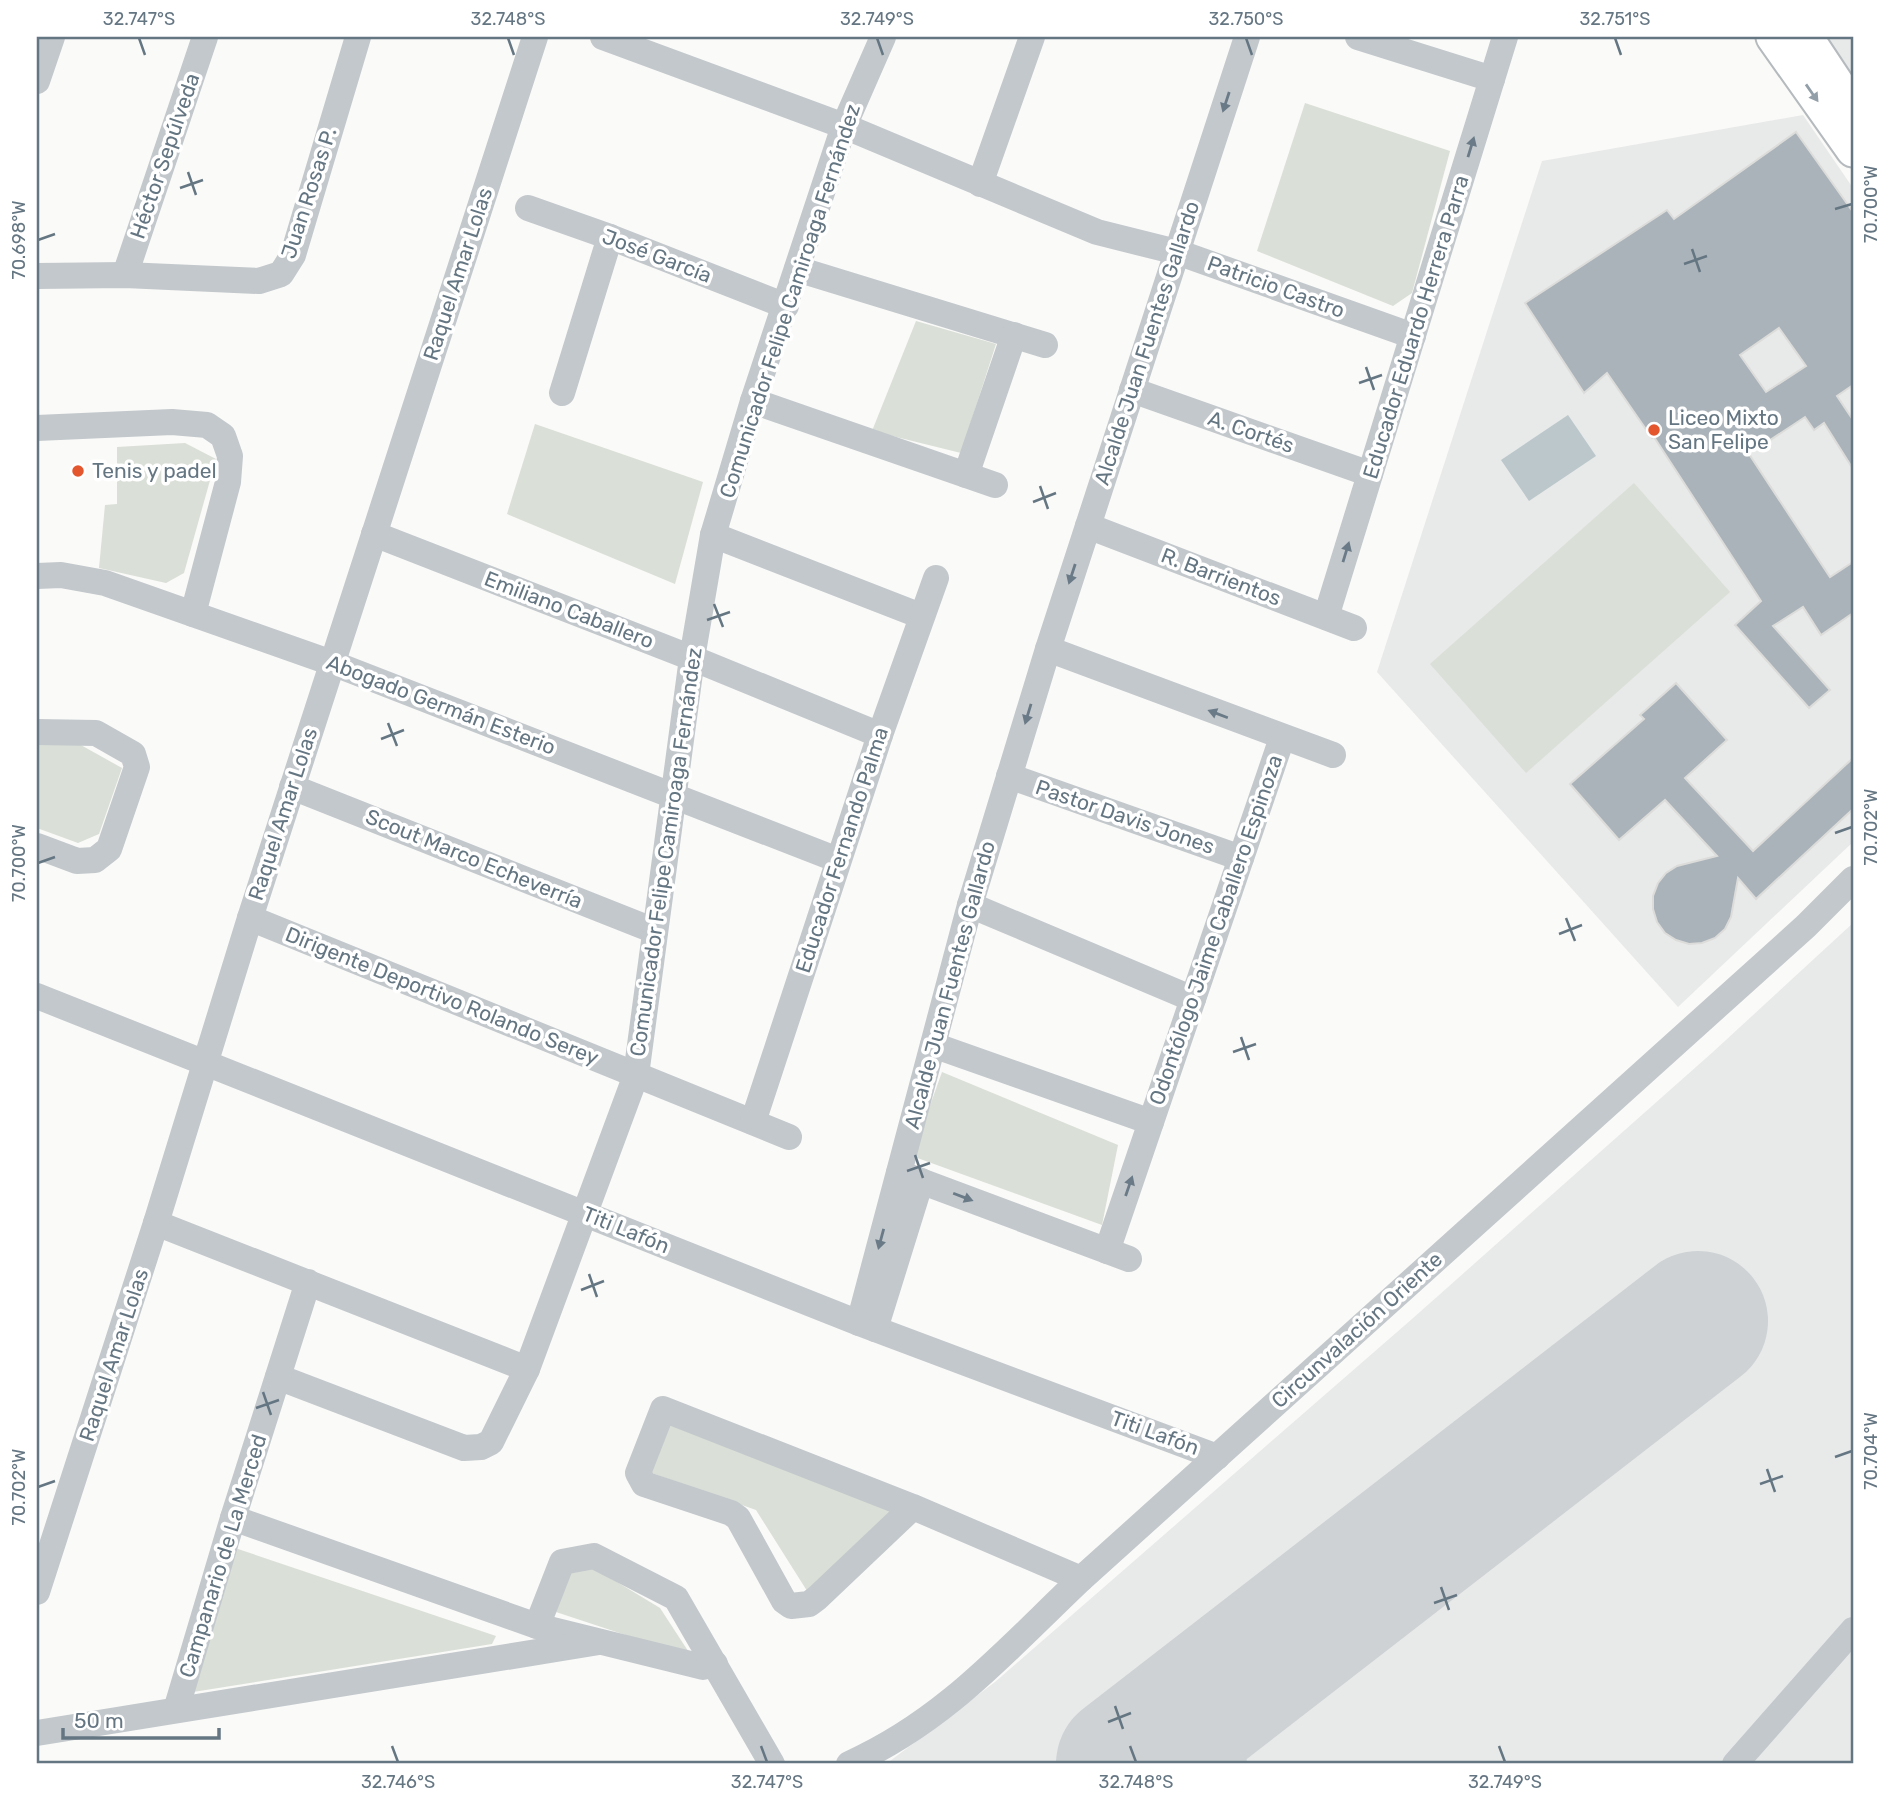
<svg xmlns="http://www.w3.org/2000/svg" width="1890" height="1801" viewBox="0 0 1890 1801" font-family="Rubik,sans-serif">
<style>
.built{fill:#e8e9e9}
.green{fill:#dadfd7}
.water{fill:#bbc7cb}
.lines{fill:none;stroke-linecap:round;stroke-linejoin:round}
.taxiway{stroke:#ced2d4;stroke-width:56}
.runway{stroke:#ced2d4;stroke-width:140}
.building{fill:#aab3b9;stroke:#dcdcda;stroke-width:2;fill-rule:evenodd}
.major-casing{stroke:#b5babe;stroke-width:37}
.minor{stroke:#c3c8cc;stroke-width:26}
.major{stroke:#fff;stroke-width:33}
.oneway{fill:#939fa8}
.oneway2{fill:#6a7a87}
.ticks{fill:none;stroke:#657683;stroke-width:2.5}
.poi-dot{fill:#e4572e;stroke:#fff;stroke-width:2.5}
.labels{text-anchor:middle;stroke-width:7;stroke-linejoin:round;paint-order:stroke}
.street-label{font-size:21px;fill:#657683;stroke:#fff}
.poi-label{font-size:21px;fill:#657683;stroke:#fff;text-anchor:start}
.neatline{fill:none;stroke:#657683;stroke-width:2.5}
.ticks-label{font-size:18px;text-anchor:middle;fill:#657683}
</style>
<rect width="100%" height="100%" fill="#fafaf8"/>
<g class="built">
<polygon points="1816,37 1853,37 1853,87"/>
<polygon points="1803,115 1853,188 1853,842 1678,1007 1377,672 1542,161"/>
<polygon points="1853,923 1853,1764 886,1764 995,1682 1412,1319 1714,1051"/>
</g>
<g class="green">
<polygon points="1305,103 1450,151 1412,293 1393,306 1257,251"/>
<polygon points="916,321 996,344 961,453 872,431"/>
<polygon points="535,424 703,482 675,584 507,514"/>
<polygon points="185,443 216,459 184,573 166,583 99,568 105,505 117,504 117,447"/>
<polygon points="1634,483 1730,592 1526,773 1430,664"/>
<polygon points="37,744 79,744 122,768 99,834 78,843 37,828"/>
<polygon points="942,1072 1118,1145 1102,1225 912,1156"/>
<polygon points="668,1420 898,1507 809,1594 756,1510 646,1471"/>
<polygon points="235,1548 496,1636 492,1644 193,1692"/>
<polygon points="584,1562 660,1608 692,1657 556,1612 569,1570"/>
</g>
<polygon class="water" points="1568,415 1596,456 1529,501 1501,460"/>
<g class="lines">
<polyline class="taxiway" points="1209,1700 1219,1764"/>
<polyline class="runway" points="1126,1764 1698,1321"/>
</g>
<g class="building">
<path d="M1796,132L1853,212V385L1837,396L1853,420V469L1824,423L1814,430L1805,417L1749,454L1830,577L1853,562V613L1821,635L1803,607L1773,626L1830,690L1809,708L1735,625L1761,601L1654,437L1652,438L1607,373L1584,393L1525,303L1667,210L1674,219ZM1779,328L1806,366L1766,392L1740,355Z"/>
<polygon points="1676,683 1727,740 1685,778 1753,851 1853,758 1853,809 1756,899 1738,878 1731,917 1725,929 1715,938 1702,943 1689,944 1676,940 1665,933 1657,922 1653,909 1653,896 1658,883 1666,873 1677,866 1717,856 1665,800 1619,840 1570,784 1644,719 1640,715"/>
</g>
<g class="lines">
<defs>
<g id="major">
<polyline points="1773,37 1853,150"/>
<polyline points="1806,37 1853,108"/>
</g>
</defs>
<use href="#major" class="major-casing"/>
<g class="minor">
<polyline points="603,37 844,126 1097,232 1177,252 1413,336"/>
<polyline points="1358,37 1492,79"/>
<polyline points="37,81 52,37"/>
<polyline points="980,184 1032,37"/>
<polyline points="528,208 610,237 786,306"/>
<polyline points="797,269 1045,345"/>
<polyline points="125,275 205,37"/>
<polyline points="37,276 125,275 259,281 281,274 293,255 358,37"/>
<polyline points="1132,390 1370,474"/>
<polyline points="562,393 610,237"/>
<polyline points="753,401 995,485"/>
<polyline points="37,428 172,422 207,425 223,436 230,456 228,482 193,614"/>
<polyline points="966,475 1014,335"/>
<polyline points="1088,526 1354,628"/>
<polyline points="374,534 692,658 880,735"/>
<polyline points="713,535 921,616"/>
<polyline points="37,576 61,575 105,583 332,663 838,860"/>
<polyline points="1326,617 1505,37"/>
<polyline points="1048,649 1333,755"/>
<polyline points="37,732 96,733 133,754 137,767 109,849 95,860 77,861 37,846"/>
<polyline points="1009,776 1241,858"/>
<polyline points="292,787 655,931"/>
<polyline points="970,905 1193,999"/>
<polyline points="250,918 789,1137"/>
<polyline points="37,996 859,1323 1217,1457"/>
<polyline points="933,1045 1151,1122"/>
<polyline points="753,1122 880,735 936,578"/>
<polyline points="899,1173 1129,1259"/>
<polyline points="156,1223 527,1369"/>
<polyline points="1107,1251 1282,738"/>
<polyline points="859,1323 970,905 1048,649 1247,37"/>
<polyline points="875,1329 921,1181"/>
<polyline points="278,1377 464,1448 481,1447 491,1442 527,1369 636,1075 692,658 713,535 753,401 844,126 883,37"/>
<polyline points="913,1507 817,1598 809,1604 791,1606 784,1601 738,1518 731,1513 644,1484 638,1473 663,1409 913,1507 1081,1579"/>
<polyline points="233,1518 537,1626 703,1667 715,1664"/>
<polyline points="37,1592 156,1223 250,918 535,37"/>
<polyline points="537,1626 562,1562 594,1556 676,1598 772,1764"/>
<polyline points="176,1710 233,1518 308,1282"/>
<polyline points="37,1733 599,1642"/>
<path d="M849,1764C945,1721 1006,1650 1081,1579L1806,926L1853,879"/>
<polyline points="1735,1764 1853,1630"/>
</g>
<use href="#major" class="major"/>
</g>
<defs><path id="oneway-solid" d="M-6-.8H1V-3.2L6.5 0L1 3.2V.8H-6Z" transform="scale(1.75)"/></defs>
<use class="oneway" href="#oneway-solid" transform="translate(1812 93) rotate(55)"/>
<g class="oneway2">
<use href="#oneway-solid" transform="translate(1226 102) rotate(108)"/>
<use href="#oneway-solid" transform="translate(1471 147) rotate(-73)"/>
<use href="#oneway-solid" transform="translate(1346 552) rotate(-73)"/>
<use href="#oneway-solid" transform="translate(1072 574) rotate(108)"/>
<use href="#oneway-solid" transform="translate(1028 714) rotate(107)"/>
<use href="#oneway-solid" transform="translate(1218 714) rotate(-159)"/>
<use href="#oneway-solid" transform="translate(1129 1186) rotate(-71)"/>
<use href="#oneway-solid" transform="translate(963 1197) rotate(21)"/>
<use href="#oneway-solid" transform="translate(881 1239) rotate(105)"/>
</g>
<path class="ticks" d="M139,38L145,55M508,38L514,55M877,38L883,55M1246,38L1252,55M1615,38L1621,55M188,172L196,195M180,188L203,180M1835,209L1852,204M38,240L55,234M1692,249L1700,272M1684,264L1707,256M1366,367L1374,390M1359,383L1382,375M1040,486L1048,509M1033,502L1056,493M714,604L723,627M707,620L730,612M388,723L397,746M381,739L404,730M1835,833L1852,827M38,863L55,857M1566,918L1575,941M1559,934L1582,925M1241,1037L1249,1060M1233,1052L1256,1044M915,1155L923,1178M907,1171L930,1163M589,1274L597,1297M581,1290L604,1281M263,1392L271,1415M256,1408L279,1400M1835,1457L1852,1451M1767,1469L1775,1492M1760,1484L1783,1476M38,1487L55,1481M1441,1587L1449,1610M1434,1603L1457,1595M1115,1706L1123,1729M1108,1722L1131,1713M392,1746L398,1762M761,1746L767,1762M1130,1746L1136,1762M1499,1746L1505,1762"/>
<g class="poi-dot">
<circle cx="1654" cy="430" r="7"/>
<circle cx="78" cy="471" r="7"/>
</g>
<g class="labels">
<g class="street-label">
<text transform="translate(165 156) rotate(-71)" y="7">Héctor Sepúlveda</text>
<text transform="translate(309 193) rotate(-72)" y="7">Juan Rosas P.</text>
<text transform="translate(657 256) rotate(21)" y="7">José García</text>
<text transform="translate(458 274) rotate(-72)" y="7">Raquel Amar Lolas</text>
<text transform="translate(1276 287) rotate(20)" y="7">Patricio Castro</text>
<text transform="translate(790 301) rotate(-72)" y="7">Comunicador Felipe Camiroaga Fernández</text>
<text transform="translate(1416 327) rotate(-73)" y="7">Educador Eduardo Herrera Parra</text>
<text transform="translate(1147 343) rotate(-72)" y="7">Alcalde Juan Fuentes Gallardo</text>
<text transform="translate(1251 432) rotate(19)" y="7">A. Cortés</text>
<text transform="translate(1221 577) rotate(21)" y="7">R. Barrientos</text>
<text transform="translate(569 610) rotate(21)" y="7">Emiliano Caballero</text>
<text transform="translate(441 705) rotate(21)" y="7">Abogado Germán Esterio</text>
<text transform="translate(283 814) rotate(-72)" y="7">Raquel Amar Lolas</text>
<text transform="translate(1125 817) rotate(19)" y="7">Pastor Davis Jones</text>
<text transform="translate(842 850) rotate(-72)" y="7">Educador Fernando Palma</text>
<text transform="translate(666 852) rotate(-82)" y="7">Comunicador Felipe Camiroaga Fernández</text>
<text transform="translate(474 859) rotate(22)" y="7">Scout Marco Echeverría</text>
<text transform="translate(1216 930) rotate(-71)" y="7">Odontólogo Jaime Caballero Espinoza</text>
<text transform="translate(950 985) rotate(-75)" y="7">Alcalde Juan Fuentes Gallardo</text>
<text transform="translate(442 996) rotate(22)" y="7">Dirigente Deportivo Rolando Serey</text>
<text transform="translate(626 1230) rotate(22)" y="7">Titi Lafón</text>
<text transform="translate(1357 1330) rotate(-42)" y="7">Circunvalación Oriente</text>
<text transform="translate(114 1355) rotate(-72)" y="7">Raquel Amar Lolas</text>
<text transform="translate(1155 1433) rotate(20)" y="7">Titi Lafón</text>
<text transform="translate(223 1556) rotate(-73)" y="7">Campanario de La Merced</text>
</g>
<g class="poi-label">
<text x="1668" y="425">Liceo Mixto<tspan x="1668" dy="24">San Felipe</tspan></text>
<text x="92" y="478">Tenis y padel</text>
</g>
</g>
<rect width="1890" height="1801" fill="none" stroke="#ffffff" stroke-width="77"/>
<path d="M63 1728v10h156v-10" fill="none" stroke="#657683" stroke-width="3.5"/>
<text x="74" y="1728" font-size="21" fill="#657683" stroke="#ffffff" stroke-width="5" paint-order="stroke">50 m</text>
<rect x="38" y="38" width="1814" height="1724" class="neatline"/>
<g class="ticks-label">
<text x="139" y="25">32.747°S</text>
<text x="508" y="25">32.748°S</text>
<text x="877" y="25">32.749°S</text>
<text x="1246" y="25">32.750°S</text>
<text x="1615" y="25">32.751°S</text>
<text transform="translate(1871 204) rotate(-90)" y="6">70.700°W</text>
<text transform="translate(19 240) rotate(-90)" y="6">70.698°W</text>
<text transform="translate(1871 827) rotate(-90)" y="6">70.702°W</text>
<text transform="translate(19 863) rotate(-90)" y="6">70.700°W</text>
<text transform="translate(1871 1451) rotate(-90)" y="6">70.704°W</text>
<text transform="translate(19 1487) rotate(-90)" y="6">70.702°W</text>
<text x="398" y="1788">32.746°S</text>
<text x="767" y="1788">32.747°S</text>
<text x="1136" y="1788">32.748°S</text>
<text x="1505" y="1788">32.749°S</text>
</g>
</svg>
